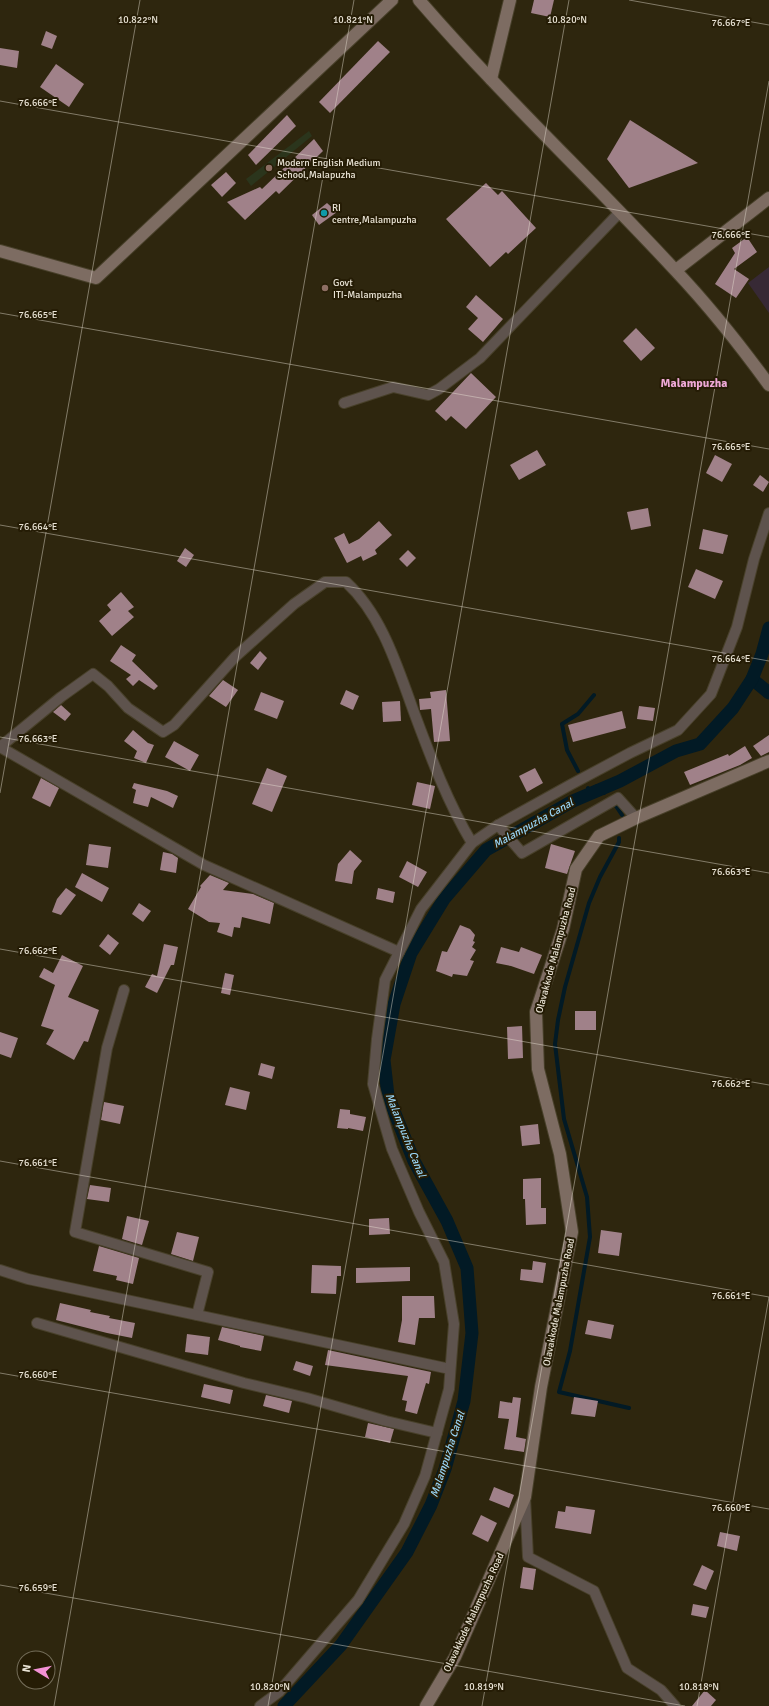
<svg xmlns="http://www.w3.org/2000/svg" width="769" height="1706" viewBox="0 0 769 1706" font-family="Signika,sans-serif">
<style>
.industrial{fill:#372935}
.green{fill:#2b351c}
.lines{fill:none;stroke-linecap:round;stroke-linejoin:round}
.stream{stroke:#021a25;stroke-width:4}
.canal{stroke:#021a25;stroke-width:13}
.building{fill:#a08189}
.street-casing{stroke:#48402a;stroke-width:12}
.secondary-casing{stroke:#48402a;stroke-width:14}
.street{stroke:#5e534d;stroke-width:10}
.secondary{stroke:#7d6c62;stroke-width:12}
.ticks{fill:none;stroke:#e9e3d5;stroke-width:1;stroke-opacity:0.45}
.education-dot{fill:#8d6e63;stroke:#251c05;stroke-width:1.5}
.culture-dot{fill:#0f9aa8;stroke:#251c05;stroke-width:1.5}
.labels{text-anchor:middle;stroke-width:4;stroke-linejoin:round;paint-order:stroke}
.poi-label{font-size:10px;fill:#e9e3d5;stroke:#251c05;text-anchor:start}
.street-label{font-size:10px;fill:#e9e3d5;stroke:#251c05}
.water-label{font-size:11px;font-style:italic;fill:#99d6f7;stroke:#251c05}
.quarter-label{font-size:12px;font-weight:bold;fill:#eea8d6;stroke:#251c05}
.ticks-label{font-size:10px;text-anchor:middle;fill:#e9e3d5;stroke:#251c05;stroke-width:4;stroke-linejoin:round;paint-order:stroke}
</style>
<rect width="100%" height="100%" fill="#2e260e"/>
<polygon class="industrial" points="769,267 769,313 748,283"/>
<polygon class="green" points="309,131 312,136 251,186 246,179"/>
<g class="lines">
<g class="stream">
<polyline points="578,771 567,750 562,724 578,714 594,695"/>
<polyline points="588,788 589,790 597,786 604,793"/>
<polyline points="616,806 622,815"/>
<polyline points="619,838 619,842 600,877 589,903 565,987 558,1020 555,1044 564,1119 587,1197 590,1237 570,1351 559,1392 629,1408"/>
</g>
<g class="canal">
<polyline points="752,679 769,693"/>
<polyline points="284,1706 341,1645 407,1552 431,1505 445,1469 464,1401 472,1333 467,1268 447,1221 414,1161 388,1096 384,1060 394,1004 411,953 444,899 486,850 573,801 620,781 676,751 700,744 733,708 752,679 762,654 769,628"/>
</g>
</g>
<g class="building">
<polygon points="534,0 554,0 550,17 531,13"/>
<polygon points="46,31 57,36 52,49 41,45"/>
<polygon points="378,41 390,52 330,113 319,102"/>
<polygon points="0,48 19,51 17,68 0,65"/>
<polygon points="56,64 84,84 69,107 40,87"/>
<polygon points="287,115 296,126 256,165 248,155"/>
<polygon points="630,120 698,163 629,188 607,159"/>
<polygon points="314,139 323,151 279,194 276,191 245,220 227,202 260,187 262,189"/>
<polygon points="226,172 236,183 222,197 211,185"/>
<polygon points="486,183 498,195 502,191 536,228 508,254 506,252 490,267 446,219"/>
<polygon points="327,203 337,212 319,225 312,215"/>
<polygon points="747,237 757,252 734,269 749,279 736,298 715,284 735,253 732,248"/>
<polygon points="476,295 503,319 483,342 468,329 478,318 466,307"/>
<polygon points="636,328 655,348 641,361 623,341"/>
<polygon points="471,373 496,397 466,429 451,416 446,421 435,411"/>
<polygon points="537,450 546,465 519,480 510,465"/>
<polygon points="715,455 732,464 722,482 706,473"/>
<polygon points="760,475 769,482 763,492 753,485"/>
<polygon points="648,508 651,526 631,530 627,512"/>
<polygon points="379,521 392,535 375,550 377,554 363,561 361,556 347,563 334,538 344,533 349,544 359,539"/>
<polygon points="703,529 728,535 723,554 699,549"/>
<polygon points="185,548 194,555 186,567 177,561"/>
<polygon points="408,550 416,558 407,567 399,559"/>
<polygon points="696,569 723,581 715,599 688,587"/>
<polygon points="121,592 134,607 128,611 134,617 112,636 99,621 111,610 107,605"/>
<polygon points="121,645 136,655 132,661 158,686 154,690 139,680 133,686 126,679 131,675 110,661"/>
<polygon points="260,651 267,658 258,670 250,663"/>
<polygon points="223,680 238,690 226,707 209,696"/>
<polygon points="346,690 359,696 353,710 340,704"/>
<polygon points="446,690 450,741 434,742 431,709 420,710 419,699 431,698 430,692"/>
<polygon points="261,692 284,701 277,719 254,710"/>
<polygon points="400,701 401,721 383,722 382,702"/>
<polygon points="61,705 71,714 65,721 53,712"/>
<polygon points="639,706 655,708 653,721 637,719"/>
<polygon points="622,711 626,728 573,742 568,725"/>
<polygon points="133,730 148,743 154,745 146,763 134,758 137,751 124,741"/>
<polygon points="769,735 769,752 761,756 753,746"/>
<polygon points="174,741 199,755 190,771 165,757"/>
<polygon points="745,746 752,758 740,765 690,785 684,772 728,754 729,756"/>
<polygon points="267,768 287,776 272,812 252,804"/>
<polygon points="535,768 543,783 527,792 519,776"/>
<polygon points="41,778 59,788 50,807 32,798"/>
<polygon points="417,782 435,786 430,809 412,805"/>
<polygon points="134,783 167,791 178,796 173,808 151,797 148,807 133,803 136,790 132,788"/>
<polygon points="89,844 111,847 108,868 86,865"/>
<polygon points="551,844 575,851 567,874 545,868"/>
<polygon points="350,850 362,861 354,871 352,884 335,881 338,864"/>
<polygon points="163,852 172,854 178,858 176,873 160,870"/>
<polygon points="407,861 427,872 418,887 399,877"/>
<polygon points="82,873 109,888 102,902 75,887"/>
<polygon points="210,875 229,883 223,890 253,894 274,903 270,924 242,917 240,928 234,927 232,937 217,932 220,923 209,922 188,909 201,887 200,886"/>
<polygon points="66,888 76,895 61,915 52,912 57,899"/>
<polygon points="378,888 395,892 393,903 376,899"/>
<polygon points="139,903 151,911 143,922 132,914"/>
<polygon points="460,925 470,929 475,935 473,941 475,942 472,947 476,950 470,960 474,961 467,976 453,974 452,977 436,971 442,951 447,952"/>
<polygon points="108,934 119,943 110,955 99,946"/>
<polygon points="164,944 178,947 174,965 171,965 157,993 145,987 152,974 157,976"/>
<polygon points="501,947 519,952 521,947 542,955 534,974 511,966 496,963"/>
<polygon points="62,955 83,966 68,997 99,1010 88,1042 84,1041 74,1060 46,1044 54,1030 41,1026 55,985 39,977 44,968 53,973"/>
<polygon points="225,973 234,975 230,995 221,993"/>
<rect x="575" y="1011" width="21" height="19"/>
<polygon points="522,1026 523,1058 508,1059 507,1027"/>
<polygon points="0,1032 18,1038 11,1058 0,1054"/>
<polygon points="261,1063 275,1067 272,1079 258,1075"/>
<polygon points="230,1087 250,1092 246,1110 225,1105"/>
<polygon points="104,1102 124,1106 120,1124 101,1120"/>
<polygon points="340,1109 350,1110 350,1114 366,1117 363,1131 348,1128 348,1129 337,1128"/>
<polygon points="538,1124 540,1144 522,1146 520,1126"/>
<polygon points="541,1178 541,1208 546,1208 546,1224 526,1225 525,1199 523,1199 523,1179"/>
<polygon points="90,1185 111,1188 109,1202 87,1199"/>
<polygon points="127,1216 149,1221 142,1245 122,1239"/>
<polygon points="389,1218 390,1234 369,1235 369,1219"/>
<polygon points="601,1230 622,1233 619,1256 598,1253"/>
<polygon points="177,1232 199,1237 193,1261 171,1254"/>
<polygon points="99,1246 139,1258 133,1284 116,1280 117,1276 93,1271"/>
<polygon points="533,1261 546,1263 543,1283 520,1280 521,1269 532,1270"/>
<polygon points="312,1265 341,1266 341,1276 337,1276 336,1294 311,1293"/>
<polygon points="410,1267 410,1281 356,1283 356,1268"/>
<polygon points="402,1296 434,1296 435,1318 419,1318 415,1345 398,1342 402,1320"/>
<polygon points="60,1303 91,1310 90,1312 110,1316 109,1318 135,1323 132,1338 107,1333 56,1320"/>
<polygon points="588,1320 614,1325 611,1339 585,1334"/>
<polygon points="222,1327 264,1336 261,1351 240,1347 240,1346 218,1340"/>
<polygon points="187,1334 210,1337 208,1355 185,1352"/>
<polygon points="328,1350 431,1372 429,1384 426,1383 417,1414 405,1411 407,1401 402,1400 408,1376 325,1365"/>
<polygon points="296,1361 313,1366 310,1376 293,1370"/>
<polygon points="204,1384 233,1390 230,1404 201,1397"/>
<polygon points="266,1395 292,1401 289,1413 263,1406"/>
<polygon points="513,1397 521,1398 516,1437 526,1439 524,1452 504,1449 509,1419 498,1418 500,1401 512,1403"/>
<polygon points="574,1397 598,1401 595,1417 571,1414"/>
<polygon points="368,1423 394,1429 390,1443 365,1437"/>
<polygon points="494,1487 514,1495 509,1508 489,1500"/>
<polygon points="566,1506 595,1510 591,1534 555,1528 558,1511 565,1512"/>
<polygon points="481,1515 497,1523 488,1542 472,1534"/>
<polygon points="720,1532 740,1536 737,1551 717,1546"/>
<polygon points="702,1565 714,1571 706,1590 693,1585"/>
<polygon points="523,1567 536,1569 533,1590 520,1588"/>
<polygon points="693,1604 709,1607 706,1618 691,1615"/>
<polygon points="705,1690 716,1700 711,1706 692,1706"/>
</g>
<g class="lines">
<defs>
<g id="street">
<polyline points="344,403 393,387 428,395 439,389 480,358 620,212"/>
<path d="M0,747L61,697L93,674L108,686L128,708L163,732L174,725L235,657L294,604L325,582H346C383,616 398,669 415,715C431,758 448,803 472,843L498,825L570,785L630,753L678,730L711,694L737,627L754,559L769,513"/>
<polyline points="0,747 204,865 399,952"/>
<polyline points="498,825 522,853 618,798 636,818"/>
<polyline points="124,990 107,1048 75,1232 208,1272 197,1315"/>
<polyline points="0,1270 28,1279 450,1369"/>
<polyline points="37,1323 244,1383 307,1398 386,1421 437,1433"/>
<polyline points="525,1497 528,1557 594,1591 627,1668 661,1690 675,1706"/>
<polyline points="260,1706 279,1692 358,1600 404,1524 425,1476 449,1389 454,1324 444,1262 419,1212 392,1149 373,1084 377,1039 385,980 421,909 472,843"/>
</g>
<g id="secondary">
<path d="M419,0C500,94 591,179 675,270C709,306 740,345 769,385"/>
<polyline points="491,79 510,0"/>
<polyline points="0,251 96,278 392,0"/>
<polyline points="676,270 769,198"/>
<polyline points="426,1706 455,1657 525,1497 541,1387 572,1232 560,1154 538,1069 536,1012 563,929 576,869 599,836 636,818 769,761"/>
</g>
</defs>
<use href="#street" class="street-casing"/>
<use href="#secondary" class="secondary-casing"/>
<use href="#street" class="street"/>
<use href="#secondary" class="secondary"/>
</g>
<path class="ticks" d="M629,0L769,25M0,101L769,237M0,313L769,449M0,525L769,661M0,737L769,873M0,793L140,0M0,949L769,1085M0,1161L769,1297M0,1373L769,1509M0,1585L685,1706M54,1706L354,0M268,1706L569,0M482,1706L769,81M697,1706L769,1297"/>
<g class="education-dot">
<circle cx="269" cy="168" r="4"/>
<circle cx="325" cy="288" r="4"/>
</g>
<circle class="culture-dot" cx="324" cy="213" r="4"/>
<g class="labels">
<g class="poi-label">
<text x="277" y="166">Modern English Medium<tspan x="277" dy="12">School,Malapuzha</tspan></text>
<text x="332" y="211">RI<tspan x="332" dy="12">centre,Malampuzha</tspan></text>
<text x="333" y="286">Govt<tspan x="333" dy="12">ITI-Malampuzha</tspan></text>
</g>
<g class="street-label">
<text transform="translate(555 950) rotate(-75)" y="4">Olavakkode Malampuzha Road</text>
<text transform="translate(558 1302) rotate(-79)" y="4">Olavakkode Malampuzha Road</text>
<text transform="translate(473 1612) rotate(-65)" y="4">Olavakkode Malampuzha Road</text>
</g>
<g class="water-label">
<text transform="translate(533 823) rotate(-29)" y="4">Malampuzha Canal</text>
<text transform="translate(406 1135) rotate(68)" y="4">Malampuzha Canal</text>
<text transform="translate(447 1454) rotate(-72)" y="4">Malampuzha Canal</text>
</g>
<g class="quarter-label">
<text x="694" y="387">Malampuzha</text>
</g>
</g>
<g class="ticks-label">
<text x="138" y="23">10.822°N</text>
<text x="353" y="23">10.821°N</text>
<text x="567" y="23">10.820°N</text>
<text x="731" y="26">76.667°E</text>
<text x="38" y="106">76.666°E</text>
<text x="731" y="238">76.666°E</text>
<text x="38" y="318">76.665°E</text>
<text x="731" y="450">76.665°E</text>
<text x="38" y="530">76.664°E</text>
<text x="731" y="662">76.664°E</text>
<text x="38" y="742">76.663°E</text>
<text x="731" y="875">76.663°E</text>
<text x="38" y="954">76.662°E</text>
<text x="731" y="1087">76.662°E</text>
<text x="38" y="1166">76.661°E</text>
<text x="731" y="1299">76.661°E</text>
<text x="38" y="1378">76.660°E</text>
<text x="731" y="1511">76.660°E</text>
<text x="38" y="1591">76.659°E</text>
<text x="270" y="1690">10.820°N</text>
<text x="484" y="1690">10.819°N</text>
<text x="699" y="1690">10.818°N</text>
</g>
<g transform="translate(36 1670) rotate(280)"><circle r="19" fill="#251c05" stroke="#736c58"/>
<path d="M0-3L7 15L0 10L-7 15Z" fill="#f391d5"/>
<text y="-6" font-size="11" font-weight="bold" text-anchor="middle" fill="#e9e3d5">N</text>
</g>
</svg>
